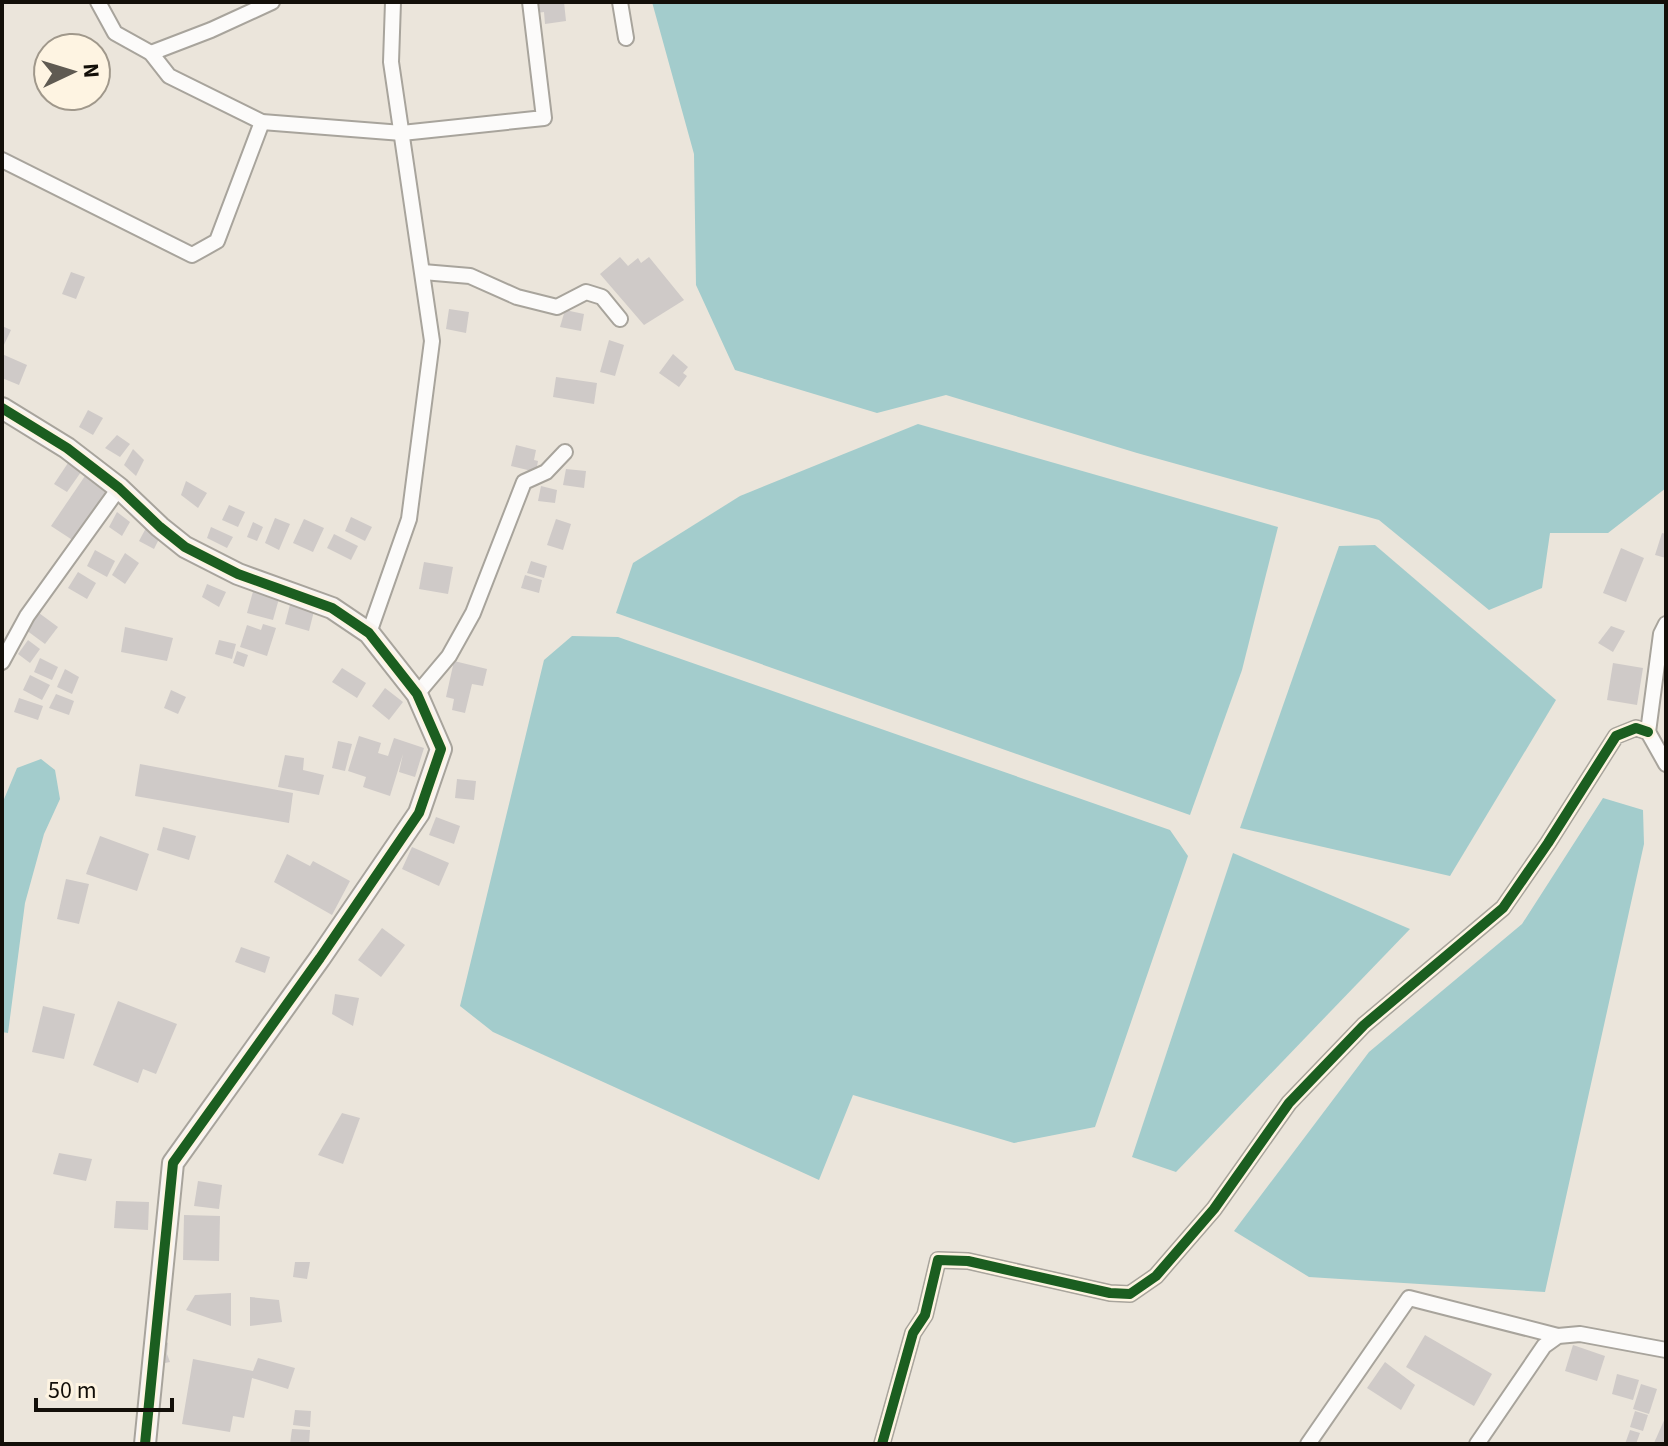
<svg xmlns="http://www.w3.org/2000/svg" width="1668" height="1446" viewBox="0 0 1668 1446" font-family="'Source Sans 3',sans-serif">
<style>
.water{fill:#a3cccc}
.building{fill:#cfcac8}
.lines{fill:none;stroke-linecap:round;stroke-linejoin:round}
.street-casing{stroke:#a8a49c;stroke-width:18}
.secondary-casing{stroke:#a8a49c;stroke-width:24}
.street{stroke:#fcfbfa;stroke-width:14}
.secondary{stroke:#f8f4f2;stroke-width:20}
.cycleway-casing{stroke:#fef4e2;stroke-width:15}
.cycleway{stroke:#1b5e20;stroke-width:10}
</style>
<rect width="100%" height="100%" fill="#ebe5db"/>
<g class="water">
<polygon points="652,2 1666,2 1666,488 1608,533 1550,533 1542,588 1489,610 1379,520 1137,453 946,395 877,413 735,370 696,285 694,154"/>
<polygon points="918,424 1278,527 1242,670 1190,815 616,613 633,563 740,496"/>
<polygon points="1375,545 1556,700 1450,876 1240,828 1339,546"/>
<polygon points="572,636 618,637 1170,830 1188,856 1095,1127 1014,1143 853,1095 819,1180 493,1032 460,1006 544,660"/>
<polygon points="41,759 55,770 60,799 44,834 25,903 8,1033 2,1032 2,804 17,768"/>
<polygon points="1603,798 1643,810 1644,844 1545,1292 1309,1277 1234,1231 1369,1052 1522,924"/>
<polygon points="1233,853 1410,929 1176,1172 1132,1157"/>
</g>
<g class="building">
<polygon points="534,2 564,2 566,21 545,24 544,12 536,13"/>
<polygon points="620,257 628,266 638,258 641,263 649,257 684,300 644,325 600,274"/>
<polygon points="71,272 85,277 76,299 62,294"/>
<polygon points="449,309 469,312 466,333 446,329"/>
<polygon points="565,310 584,314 581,331 560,327"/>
<polygon points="2,326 11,330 2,349"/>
<polygon points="609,340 624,345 615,376 600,372"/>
<polygon points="2,354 27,365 19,385 2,378"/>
<polygon points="673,354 688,367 683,373 687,376 679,387 659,373"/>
<polygon points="556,377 597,383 594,404 553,397"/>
<polygon points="88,410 103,418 93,435 79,427"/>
<polygon points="117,435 130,444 120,457 105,448"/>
<polygon points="516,445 536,450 534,460 538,461 536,472 511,466"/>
<polygon points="133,449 144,460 136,476 124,465"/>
<polygon points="68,463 81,472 67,492 54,484"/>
<polygon points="566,469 586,471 584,488 563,485"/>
<polygon points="85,476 108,491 74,541 51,526"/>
<polygon points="186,481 207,493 198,508 181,495"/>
<polygon points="541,486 557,490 555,503 538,501"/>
<polygon points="229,505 245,512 238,527 222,520"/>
<polygon points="117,512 130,522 122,536 109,527"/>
<polygon points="351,517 372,527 365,541 345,531"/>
<polygon points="275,518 290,524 279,550 265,543"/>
<polygon points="304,519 324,528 313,552 293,543"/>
<polygon points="556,519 571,524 563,550 547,545"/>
<polygon points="253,522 263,527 257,541 247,537"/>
<polygon points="211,527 233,537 227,548 207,538"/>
<polygon points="146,528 161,535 154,549 139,541"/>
<polygon points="1662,533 1666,534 1666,558 1655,555"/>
<polygon points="334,534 358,546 351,560 327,548"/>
<polygon points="1621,548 1644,558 1626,602 1603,593"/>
<polygon points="95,550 115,561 107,577 87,566"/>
<polygon points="125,553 139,563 125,584 112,575"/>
<polygon points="531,561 547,566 544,578 527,573"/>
<polygon points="424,562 453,567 448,594 419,589"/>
<polygon points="78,572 96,583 87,599 68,588"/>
<polygon points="525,575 542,580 539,593 521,588"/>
<polygon points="207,584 226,592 219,607 202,597"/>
<polygon points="254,588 280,595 273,620 247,613"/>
<polygon points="292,597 316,603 309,631 285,624"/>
<polygon points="39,613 58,627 45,644 26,630"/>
<polygon points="263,624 276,628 267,656 240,647 247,625 261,630"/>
<polygon points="1611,626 1625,631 1613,652 1598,643"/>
<polygon points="125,627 173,638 167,661 121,652"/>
<polygon points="28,640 40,649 30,663 18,654"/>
<polygon points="219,640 236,644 232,659 215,654"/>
<polygon points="237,651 248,655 244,667 233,663"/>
<polygon points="40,658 58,667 52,680 34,672"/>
<polygon points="454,661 487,669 483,686 472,684 465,713 452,710 454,699 446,697"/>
<polygon points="1613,663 1643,668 1637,705 1607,700"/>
<polygon points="342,668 366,683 357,698 332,682"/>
<polygon points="65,669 79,677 72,694 57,687"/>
<polygon points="30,675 50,685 42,700 23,690"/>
<polygon points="385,688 403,702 389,720 372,706"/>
<polygon points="171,690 186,697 178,714 164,708"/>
<polygon points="56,694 74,701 69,715 49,708"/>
<polygon points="19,698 43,706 38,720 14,712"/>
<polygon points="359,736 381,743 378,753 388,756 394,738 424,748 415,777 399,772 403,754 390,796 363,787 366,777 348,771"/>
<polygon points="338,741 352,744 345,771 332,768"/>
<polygon points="285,755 304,758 303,770 324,775 319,795 278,787"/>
<polygon points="140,764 293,793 289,823 135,796"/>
<polygon points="457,779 476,781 474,800 455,798"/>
<polygon points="436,817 460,826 454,844 429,835"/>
<polygon points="163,827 196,836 189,860 157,850"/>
<polygon points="100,836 149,854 137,891 86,874"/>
<polygon points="412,847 449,863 439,886 402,869"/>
<polygon points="287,854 310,866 313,861 350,881 332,915 274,882"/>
<polygon points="66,879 89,884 79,924 57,919"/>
<polygon points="382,928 405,945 381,977 358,960"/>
<polygon points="241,947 270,957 265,973 235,962"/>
<polygon points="335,994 359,998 353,1026 332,1014"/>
<polygon points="118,1001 177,1024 156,1074 143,1069 138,1083 93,1065"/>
<polygon points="43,1006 75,1014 64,1059 32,1052"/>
<polygon points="342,1113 360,1118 343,1164 318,1155"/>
<polygon points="59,1153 92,1159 86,1181 53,1174"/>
<polygon points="198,1181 222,1185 219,1209 194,1206"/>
<polygon points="116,1201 149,1202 148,1230 114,1228"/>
<polygon points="184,1215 220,1216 219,1261 183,1260"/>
<polygon points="295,1262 310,1262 307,1279 293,1277"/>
<polygon points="231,1293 231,1326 186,1310 195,1295"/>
<polygon points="250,1297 279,1300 282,1322 250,1326"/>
<polygon points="1425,1335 1492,1374 1474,1406 1406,1367"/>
<polygon points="160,1337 168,1343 167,1354 170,1362 160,1364"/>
<polygon points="1573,1345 1605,1356 1597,1381 1565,1371"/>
<polygon points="258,1358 295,1368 288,1389 252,1378 244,1418 233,1416 230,1432 182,1424 193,1359 253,1371"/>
<polygon points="1385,1362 1415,1385 1401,1410 1367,1388"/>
<polygon points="1617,1374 1639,1380 1633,1400 1612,1394"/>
<polygon points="1641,1384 1657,1389 1649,1414 1633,1409"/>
<polygon points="295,1410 311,1411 310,1427 293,1425"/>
<polygon points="1635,1411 1648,1415 1643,1431 1630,1427"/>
<polygon points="1666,1416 1666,1444 1657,1444 1654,1443"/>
<polygon points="292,1429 310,1430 309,1444 290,1444"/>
<polygon points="1630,1430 1640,1433 1636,1444 1625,1444"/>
</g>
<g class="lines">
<defs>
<g id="street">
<polyline points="98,2 115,33 151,53 169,76 262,122 402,133 544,118 530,2"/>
<polyline points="620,2 626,38"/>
<polyline points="151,53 211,30 272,2"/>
<polyline points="2,160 192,255 217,241 262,122"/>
<polyline points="423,272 470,276 517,297 557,307 586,292 602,297 620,319"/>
<polyline points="1666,624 1661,634 1648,732 1666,764"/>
<polyline points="369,633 409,519 432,341 391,62 393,2"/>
<polyline points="2,662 27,616 119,488"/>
<polyline points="417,694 449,656 473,613 524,482 546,472 565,452"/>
<polyline points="882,1444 913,1333 925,1315 938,1260 968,1261 1110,1293 1130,1294 1156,1276 1214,1209 1289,1103 1364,1025 1503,908 1548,843 1616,736 1636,728 1648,732"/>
<polyline points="1308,1444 1409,1298 1558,1336"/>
<polyline points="1477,1444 1544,1346 1558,1336 1580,1334 1666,1350"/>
</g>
<polyline id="secondary" points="2,408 67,448 119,488 160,527 185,547 238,574 332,608 369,633 417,694 441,749 419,813 320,958 173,1163 145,1444"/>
</defs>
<use href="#street" class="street-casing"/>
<use href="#secondary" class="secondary-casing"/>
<use href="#street" class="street"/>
<use href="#secondary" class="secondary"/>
<defs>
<g id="cycleway">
<polyline points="2,408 67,448 119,488 160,527 185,547 238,574 332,608 369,633 417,694 441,749 419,813 320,958 173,1163 145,1444"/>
<polyline points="882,1444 913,1333 925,1315 938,1260 968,1261 1110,1293 1130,1294 1156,1276 1214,1209 1289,1103 1364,1025 1503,908 1548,843 1616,736 1636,728 1648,732"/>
</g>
</defs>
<use href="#cycleway" class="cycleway-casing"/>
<use href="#cycleway" class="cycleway"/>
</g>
<rect width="1668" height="1446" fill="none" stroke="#130f09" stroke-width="8"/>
<g transform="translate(72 72) rotate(86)"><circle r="38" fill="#fef4e2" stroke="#a0988b" stroke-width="2"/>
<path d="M0-6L14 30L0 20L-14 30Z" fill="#5f5a52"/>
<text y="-12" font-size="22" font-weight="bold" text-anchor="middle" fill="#130f09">N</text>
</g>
<path d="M36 1398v12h136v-12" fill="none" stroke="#130f09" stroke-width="4"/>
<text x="48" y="1398" font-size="24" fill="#130f09" stroke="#fef4e2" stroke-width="6" paint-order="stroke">50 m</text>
</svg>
